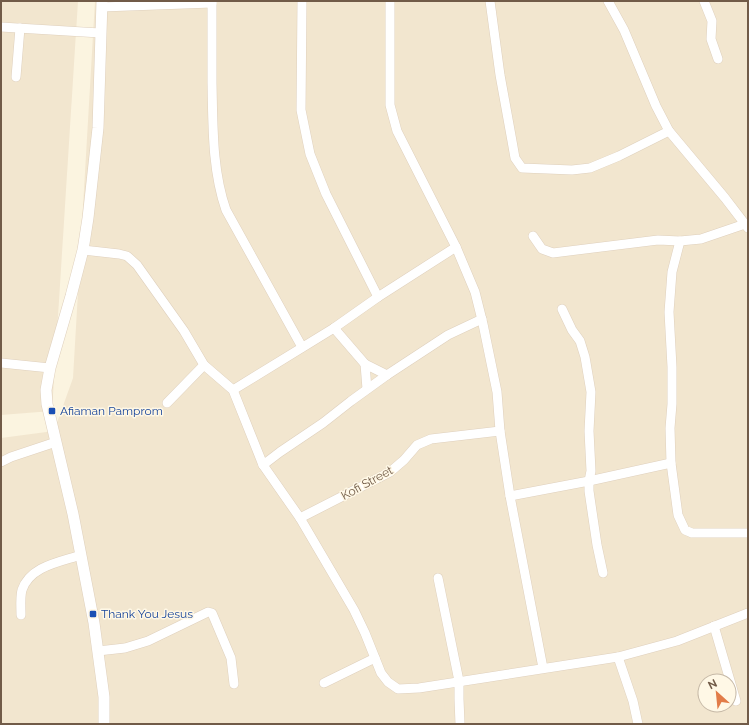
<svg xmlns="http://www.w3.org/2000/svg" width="749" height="725" viewBox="0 0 749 725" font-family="Raleway,sans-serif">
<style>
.residential{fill:#f2e6cf;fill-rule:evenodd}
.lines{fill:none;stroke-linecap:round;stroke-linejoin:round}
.minor-casing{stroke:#dfd0bd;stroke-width:10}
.tertiary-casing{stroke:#dfd0bd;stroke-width:12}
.minor{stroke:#fff;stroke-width:9}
.tertiary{stroke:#fff;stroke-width:11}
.transit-dot{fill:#1a4fb4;stroke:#fff8e6;stroke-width:1.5}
.labels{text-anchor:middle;stroke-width:3;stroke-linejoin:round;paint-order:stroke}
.transit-label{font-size:12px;fill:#164399;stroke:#fff8e6;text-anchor:start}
.street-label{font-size:12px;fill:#715b48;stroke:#fff8e6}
</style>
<rect width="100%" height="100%" fill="#fbf4e0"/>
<g class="residential">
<polygon points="1,1 78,1 52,411 1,415"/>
<path d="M95,1H748V724H1V438L54,431L73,378ZM705,681H729V705H705Z"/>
</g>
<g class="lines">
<defs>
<g id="minor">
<path d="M212,1C212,28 212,56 212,83C213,126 212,170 226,210L302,347"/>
<polyline points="302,1 301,110 310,154 326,194 378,297"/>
<polyline points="390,1 390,105 397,131 456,247 475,292 483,324 497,392 500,431 510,496 543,668"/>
<polyline points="490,1 500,75 512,141 515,158 522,168 572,170 590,168 619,156 669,131"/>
<polyline points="608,1 624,30 656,106 669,131 725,198 748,228"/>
<polyline points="704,1 712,21 711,39 718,59"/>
<polyline points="102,7 212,3"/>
<polyline points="1,27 100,33"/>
<polyline points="16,77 20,28"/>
<polyline points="533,236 542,249 553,253 658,240 680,241 701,239 745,224"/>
<polyline points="680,241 672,272 669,312 672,367 672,404 670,428 671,463 678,515 685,530 692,533 748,533"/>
<polyline points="83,250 119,254 127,256 137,265 184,331 204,365 233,390 263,465 300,518 354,610 365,633 381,673 388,682 398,689 419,688 618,657 677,641 748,613"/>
<polyline points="562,309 572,330 580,341 585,357 591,392 589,431 591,471 589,481 589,491 597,545 603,573"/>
<polyline points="334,328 365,364"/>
<polyline points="1,363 50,368"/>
<polyline points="367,389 365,364 387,375"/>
<polyline points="233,390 334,328 378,297 456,247"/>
<polyline points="167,403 204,365"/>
<polyline points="1,462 11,457 56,442"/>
<polyline points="263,465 280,452 323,423 351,401 387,375 448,335 482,319"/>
<polyline points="510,496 589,481 671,463"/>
<polyline points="300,518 390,472 404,460 417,445 431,439 500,431"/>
<polyline points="438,578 459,681 459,699 460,724"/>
<path d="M21,615C21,608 20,597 22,590C30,566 60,562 81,555"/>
<polyline points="714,626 736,701"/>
<polyline points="98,651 125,648 148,641 208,612 212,613 231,658 234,684"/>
<polyline points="618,657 633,701 638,724"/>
<polyline points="324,683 375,658"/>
</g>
<polyline id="tertiary" points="102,1 98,128 88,218 83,250 71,296 50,368 46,390 47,404 73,514 94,623 104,697 104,724"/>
</defs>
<use href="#minor" class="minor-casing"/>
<use href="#tertiary" class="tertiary-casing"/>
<use href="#minor" class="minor"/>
<use href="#tertiary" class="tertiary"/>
</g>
<g class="transit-dot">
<rect x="48" y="407" width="8" height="8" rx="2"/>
<rect x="89" y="610" width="8" height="8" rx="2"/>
</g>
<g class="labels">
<g class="transit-label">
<text x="60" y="415">Afiaman Pamprom</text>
<text x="101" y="618">Thank You Jesus</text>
</g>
<g class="street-label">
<text transform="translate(367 483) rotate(-29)" y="4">Kofi Street</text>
</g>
</g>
<rect width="749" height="725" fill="none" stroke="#715b48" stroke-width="4"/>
<g transform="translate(717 693) rotate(333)"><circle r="19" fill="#fff8e6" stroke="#c6b9a7"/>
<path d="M0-3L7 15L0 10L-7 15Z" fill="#e27c48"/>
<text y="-6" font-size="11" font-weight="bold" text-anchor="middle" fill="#715b48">N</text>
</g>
</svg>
